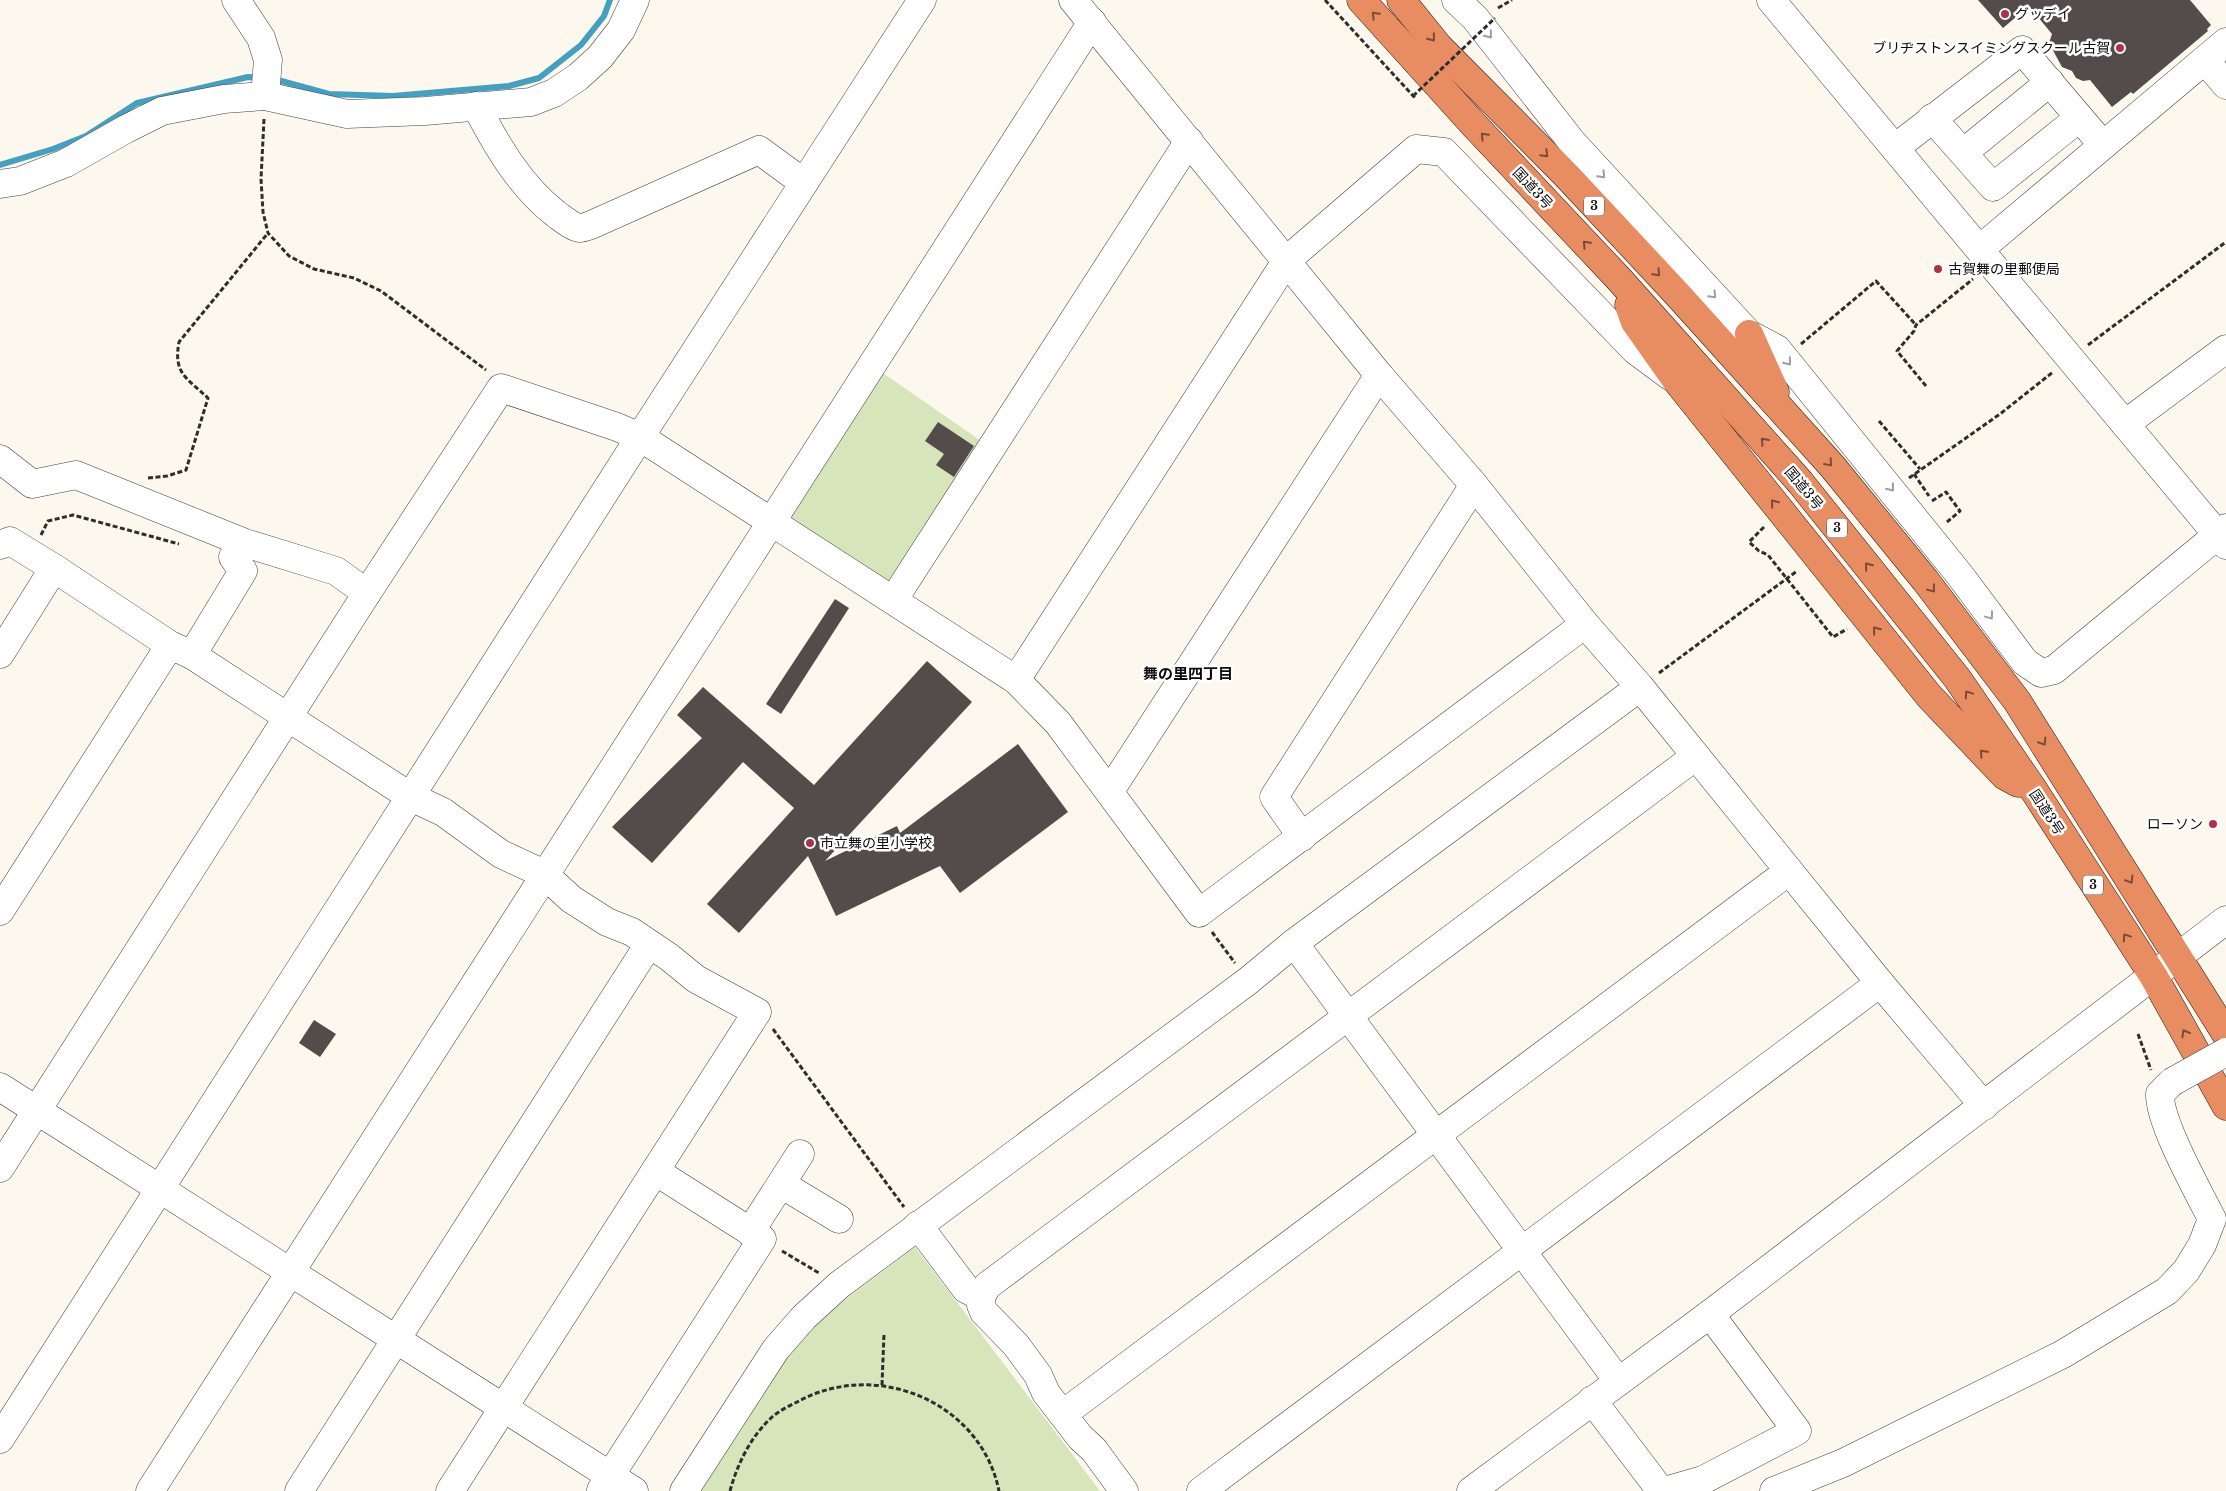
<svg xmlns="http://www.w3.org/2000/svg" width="2226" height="1491" viewBox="0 0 2226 1491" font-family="'Libre Baskerville','Noto Sans JP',serif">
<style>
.green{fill:#d6e5ba}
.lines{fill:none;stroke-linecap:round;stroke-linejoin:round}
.stream{stroke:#43a0c1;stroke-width:6}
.building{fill:#544c4a}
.minor-casing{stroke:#3f3f3f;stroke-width:29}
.highway-casing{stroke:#1d1d1d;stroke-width:29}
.path{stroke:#2e2e2e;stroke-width:3;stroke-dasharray:5 2.5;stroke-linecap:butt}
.minor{stroke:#fff;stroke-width:28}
.highway{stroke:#e88c61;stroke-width:28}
.minor-bridge-casing{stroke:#3f3f3f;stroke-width:29;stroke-linecap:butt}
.path-bridge{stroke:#2e2e2e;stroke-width:3;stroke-dasharray:5 2.5;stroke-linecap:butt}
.minor-bridge{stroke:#fff;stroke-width:28}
.oneway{stroke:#7a4c36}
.oneway2{stroke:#9e9e9e}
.poi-dot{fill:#b03048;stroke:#fff;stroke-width:2}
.labels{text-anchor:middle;stroke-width:5;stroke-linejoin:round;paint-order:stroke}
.shield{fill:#fff;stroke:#555;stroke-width:1}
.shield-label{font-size:12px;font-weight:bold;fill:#0c0c0c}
.poi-label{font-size:14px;fill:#0c0c0c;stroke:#fff;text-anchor:start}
.street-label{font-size:14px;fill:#0c0c0c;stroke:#fff}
.neighbourhood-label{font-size:15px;font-weight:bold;fill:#0c0c0c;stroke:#fff}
</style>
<rect width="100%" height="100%" fill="#fdf8ed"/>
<g class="green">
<polygon points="877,369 984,443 894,582 887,584 788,520"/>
<polygon points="915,1247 1100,1491 693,1491 759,1392 814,1323"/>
</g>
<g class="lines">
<g class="stream">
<polyline points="274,79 329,94 393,96 509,86 539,78 581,45 604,16 610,0"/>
<polyline points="0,165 53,149 86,136 137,103 248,77 261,78"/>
</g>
</g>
<g class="building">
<polygon points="1978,0 2190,0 2211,25 2207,29 2208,31 2133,94 2131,92 2112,107 2090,80 2083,81 2076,78 2072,71 2062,67 2049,43 2052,34 2029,6 2003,28"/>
<polygon points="938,422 974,446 954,477 936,465 944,454 925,441"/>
<polygon points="835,599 849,608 781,714 766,704"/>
<polygon points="927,661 972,702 825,861 897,826 900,833 1018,744 1068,812 960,893 940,866 836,916 808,856 739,933 707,904 794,808 743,762 652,863 612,827 702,738 677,715 703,687 814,785"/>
<polygon points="314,1020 336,1034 320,1057 299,1043"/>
</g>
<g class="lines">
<defs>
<g id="minor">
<polyline points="236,0 261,38 268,60 265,96"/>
<polyline points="1073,0 1379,375 1474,485 1585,624 1640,687 1880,983 1984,1106"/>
<polyline points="1456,0 1475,18 1572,142 1749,334 1777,349 1959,574 2025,662 2041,673 2054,670 2226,528"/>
<polyline points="1771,0 2226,545"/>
<polyline points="2205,60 2226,85"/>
<path d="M476,106C497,146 520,186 556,214C563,219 572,227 580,228C583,228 588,226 591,225L759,150L804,183"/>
<polyline points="1932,118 1963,153 2050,82"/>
<polyline points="1895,148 2022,50 2102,144"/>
<polyline points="1963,153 1993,187 2079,118"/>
<polyline points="0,184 20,181 66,163 126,129 162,111 224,99 265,96 347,114 425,111 531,102 554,93 578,77 600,57 621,30 635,0"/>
<polyline points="1980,249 2226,42"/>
<polyline points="2125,424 2226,349"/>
<polyline points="0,459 32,484 76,475 245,543 336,571 367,593"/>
<polyline points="0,545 10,541 54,568"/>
<polyline points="894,599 1189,141"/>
<polyline points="0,654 54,568 170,645 192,655 411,797 443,812 501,854 544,874 571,899 607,922 632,932 669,957 696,979 757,1012 450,1491"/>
<polyline points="192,655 243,571 233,557"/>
<polyline points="1016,680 1287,260 1416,149 1444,152 1635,350 1670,376"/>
<polyline points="1110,791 1379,375"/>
<polyline points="1302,837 1274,797 1474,485"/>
<polyline points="0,911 170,645"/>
<polyline points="1294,943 1618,1381"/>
<polyline points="0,1087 634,1491"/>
<polyline points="0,1168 367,593 501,388 617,427 640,437 1016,680 1058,723 1199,913 1585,624"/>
<polyline points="781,1184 839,1219"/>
<polyline points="918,1225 966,1289 981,1297"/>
<polyline points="750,1232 800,1154"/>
<polyline points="1592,1400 1661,1491"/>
<polyline points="1063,1414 1789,871"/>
<polyline points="0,1439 640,437 922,0"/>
<polyline points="601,1490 762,1239 655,1171"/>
<polyline points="150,1491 1092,22"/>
<polyline points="299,1491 649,944"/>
<polyline points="684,1491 776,1349 804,1317 839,1285 1248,981 1294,943 1640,687"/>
<polyline points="1124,1491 1094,1450 1080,1437 1046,1393 1038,1375 1016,1345 984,1312 981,1305 981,1297 987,1286 1696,756"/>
<polyline points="1201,1491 1880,983"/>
<polyline points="1471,1491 1710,1314 2226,920"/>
<polyline points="1665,1491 1703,1480 1797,1431 1710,1314"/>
<path d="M1774,1491L1843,1463L2063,1354L2167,1291L2186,1271L2202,1245L2212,1219C2198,1191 2159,1122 2160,1094L2172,1082"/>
</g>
<g id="highway">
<polyline points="1361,0 1475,126 1619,279 1800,482 1957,678 2035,792 2154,977 2226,1106"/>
<polyline points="1401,0 1439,47 1566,175 1678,295 1832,466 1925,580 2017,701 2226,1034"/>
<polyline points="1629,305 1635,322 1676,380 1929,696 2005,776 2018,783"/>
<polyline points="1749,334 1775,392"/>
</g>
</defs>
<use href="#minor" class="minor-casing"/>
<use href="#highway" class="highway-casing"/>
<g class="path">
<polyline points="1325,0 1416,99"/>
<polyline points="1498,8 1512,0"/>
<polyline points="264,119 261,179 263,212 268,233 289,256 314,269 354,278 381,291 486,370"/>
<polyline points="1801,344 1876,281 1916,325"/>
<polyline points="2088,345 2226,242"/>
<polyline points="1926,386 1897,351 1914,331 1916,325 1973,279"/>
<polyline points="1879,421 1920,469"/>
<polyline points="1914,474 1929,496"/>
<path d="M148,478L167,476L186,470L208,398C187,378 173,374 179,342L268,233"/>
<polyline points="1909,478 2000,414 2053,372"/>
<polyline points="1932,501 1946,492 1960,511 1947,522"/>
<polyline points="1764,527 1749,542 1759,551 1768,555 1833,637 1847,629"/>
<polyline points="41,535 48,521 73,515 179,544"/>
<polyline points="1659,673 1797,571"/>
<polyline points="1212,932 1235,963"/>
<polyline points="773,1029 904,1207"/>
<polyline points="2138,1034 2151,1070"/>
<polyline points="782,1251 819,1273"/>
<polyline points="882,1385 884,1334"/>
<path d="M730,1491C737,1465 750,1438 770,1419C778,1411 789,1406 799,1401C877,1359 981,1402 999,1491"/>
</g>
<use href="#minor" class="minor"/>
<use href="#highway" class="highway"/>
<defs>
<polyline id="minor-bridge" points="2172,1082 2226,1052"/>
</defs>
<use href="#minor-bridge" class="minor-bridge-casing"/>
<polyline class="path-bridge" points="1413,96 1495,18"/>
<use href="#minor-bridge" class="minor-bridge"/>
</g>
<defs><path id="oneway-chevron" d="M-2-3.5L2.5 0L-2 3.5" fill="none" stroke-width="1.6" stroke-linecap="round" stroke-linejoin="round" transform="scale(1.25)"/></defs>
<g class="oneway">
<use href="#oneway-chevron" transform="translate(1375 15) rotate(-134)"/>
<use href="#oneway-chevron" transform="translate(1432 38) rotate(51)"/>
<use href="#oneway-chevron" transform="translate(1484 136) rotate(-133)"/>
<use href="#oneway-chevron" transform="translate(1545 154) rotate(45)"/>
<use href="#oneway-chevron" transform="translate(1586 244) rotate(-133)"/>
<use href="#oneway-chevron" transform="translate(1657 273) rotate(47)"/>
<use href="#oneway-chevron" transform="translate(1764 441) rotate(-132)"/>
<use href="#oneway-chevron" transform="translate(1829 463) rotate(49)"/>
<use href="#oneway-chevron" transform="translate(1774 503) rotate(-129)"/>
<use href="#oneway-chevron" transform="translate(1868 566) rotate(-129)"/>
<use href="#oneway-chevron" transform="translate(1932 589) rotate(53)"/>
<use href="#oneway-chevron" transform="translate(1876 630) rotate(-129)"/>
<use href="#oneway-chevron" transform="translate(1968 694) rotate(-124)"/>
<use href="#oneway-chevron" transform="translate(2043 742) rotate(58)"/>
<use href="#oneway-chevron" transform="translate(1983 753) rotate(-133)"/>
<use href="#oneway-chevron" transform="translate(2130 880) rotate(58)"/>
<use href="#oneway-chevron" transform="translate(2126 937) rotate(-124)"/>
<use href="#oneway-chevron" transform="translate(2185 1033) rotate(-119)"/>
</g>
<g class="oneway2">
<use href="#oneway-chevron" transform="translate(1489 35) rotate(51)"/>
<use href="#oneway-chevron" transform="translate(1602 175) rotate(47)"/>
<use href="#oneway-chevron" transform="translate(1713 295) rotate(47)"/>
<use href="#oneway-chevron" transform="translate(1788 362) rotate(51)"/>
<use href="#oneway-chevron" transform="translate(1891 488) rotate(52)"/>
<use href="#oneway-chevron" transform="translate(1990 616) rotate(53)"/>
</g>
<g class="poi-dot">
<circle cx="2005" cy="14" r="5"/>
<circle cx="2120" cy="48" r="5"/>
<circle cx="1938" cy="269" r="5"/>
<circle cx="2213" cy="824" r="5"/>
<circle cx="810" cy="843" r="5"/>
</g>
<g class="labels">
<g class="shield">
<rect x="1584" y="196.5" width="20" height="19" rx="4"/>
<rect x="1827" y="518.5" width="20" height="19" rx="4"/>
<rect x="2083" y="875.5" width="20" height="19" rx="4"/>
</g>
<g class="shield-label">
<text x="1594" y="210">3</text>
<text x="1837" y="532">3</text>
<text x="2093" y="889">3</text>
</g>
<g class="poi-label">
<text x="2015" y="19">グッデイ</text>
<text x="2110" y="53" text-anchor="end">ブリヂストンスイミングスクール古賀</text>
<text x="1948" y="274">古賀舞の里郵便局</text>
<text x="2203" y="829" text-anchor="end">ローソン</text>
<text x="820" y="848">市立舞の里小学校</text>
</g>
<g class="street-label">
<text transform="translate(1533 188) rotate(47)" y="5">国道3号</text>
<text transform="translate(1804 488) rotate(50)" y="5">国道3号</text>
<text transform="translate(2047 812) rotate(57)" y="5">国道3号</text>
</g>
<g class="neighbourhood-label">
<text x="1188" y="679">舞の里四丁目</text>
</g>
</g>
</svg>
